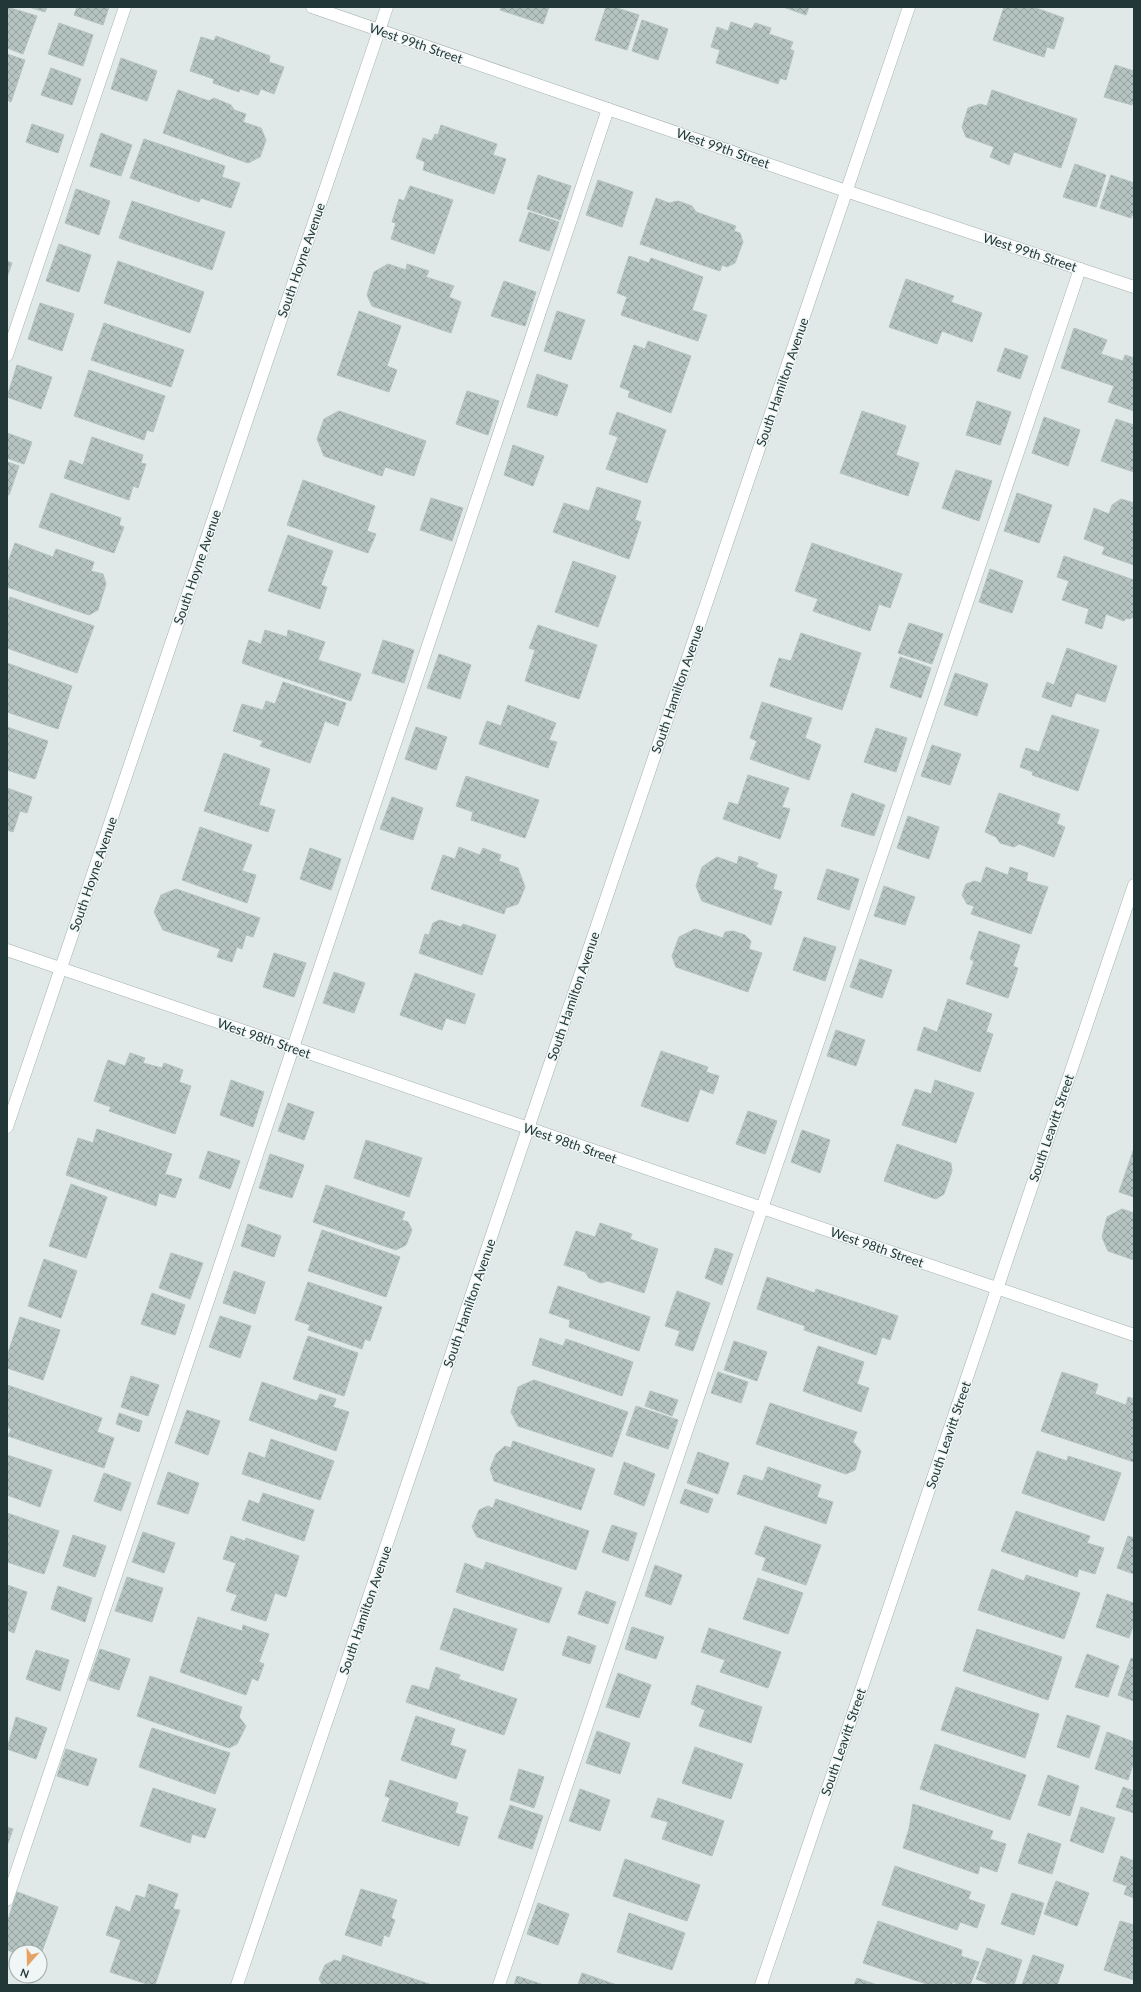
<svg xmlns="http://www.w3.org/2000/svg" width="1141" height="1992" viewBox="0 0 1141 1992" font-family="Lato,sans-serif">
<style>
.building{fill:url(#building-cross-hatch);stroke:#b3c2c0}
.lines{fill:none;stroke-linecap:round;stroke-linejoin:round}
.minor-casing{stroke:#a3b0af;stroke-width:13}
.minor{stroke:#fff;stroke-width:12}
.labels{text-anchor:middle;stroke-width:3;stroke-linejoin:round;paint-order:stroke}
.street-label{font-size:13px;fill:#223838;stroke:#f0f6f5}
</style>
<defs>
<pattern id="building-cross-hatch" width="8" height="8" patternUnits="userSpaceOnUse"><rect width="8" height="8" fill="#b5c4c1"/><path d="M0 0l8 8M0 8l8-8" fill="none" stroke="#93a09e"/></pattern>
</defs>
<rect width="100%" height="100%" fill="#e0e9e7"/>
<g class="building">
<polygon points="7,7 37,16 23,54 7,48"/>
<polygon points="29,7 47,7 45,12"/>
<polygon points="77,7 109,7 103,25 74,15"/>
<polygon points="501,7 549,7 543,24 500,10"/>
<polygon points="606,7 614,7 639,15 627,50 595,40"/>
<polygon points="783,7 809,7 806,15"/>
<polygon points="1004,7 1033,7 1064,18 1054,49 1047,47 1044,57 993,40"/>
<polygon points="642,20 668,29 658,60 632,51"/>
<polygon points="731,22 752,29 755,23 771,28 769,34 793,42 790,49 794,51 786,80 780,78 778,84 716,63 720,50 711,47 717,27 728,31"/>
<polygon points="59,23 93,35 83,66 48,54"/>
<polygon points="216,36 270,56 269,62 284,67 274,94 261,89 258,95 240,89 239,92 213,83 214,79 190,71 201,37 214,41"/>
<polygon points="7,54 25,60 11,102 7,100"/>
<polygon points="121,58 157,71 147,101 111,89"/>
<polygon points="1115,65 1134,71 1134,99 1132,105 1104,97"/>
<polygon points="51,68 81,79 72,105 41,95"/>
<polygon points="178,90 209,101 214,98 231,105 234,110 246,114 243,122 261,128 266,140 260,157 248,163 163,133"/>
<polygon points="992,90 1077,119 1061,168 1014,152 1009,165 990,157 994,147 966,137 962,127 968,108 980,104 987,106"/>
<polygon points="32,124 64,135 58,153 26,142"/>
<polygon points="441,125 497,144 493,155 506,159 494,194 423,170 425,162 416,158 423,138 432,141 435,134 438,135"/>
<polygon points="101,133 132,145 121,176 90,166"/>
<polygon points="144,139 225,166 222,177 240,183 231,208 201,198 199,202 130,178"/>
<polygon points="1075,164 1106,175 1096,207 1063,197"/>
<polygon points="538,175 571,186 560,220 527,209"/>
<polygon points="1111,175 1134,183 1134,211 1131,218 1100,208"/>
<polygon points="598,180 633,192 622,227 586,215"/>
<polygon points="410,186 453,200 434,254 391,239 396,223 392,222 399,199 404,201"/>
<polygon points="76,189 110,201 99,235 65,223"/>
<polygon points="656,198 669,203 678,201 692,206 696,212 736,226 734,231 740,233 743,242 735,263 727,267 722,265 720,271 640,244"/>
<polygon points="132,201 225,232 212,270 119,238"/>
<polygon points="529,212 559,222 549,251 519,241"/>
<polygon points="59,244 91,255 79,292 46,281"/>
<polygon points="629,256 649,263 651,258 703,277 692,310 707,315 698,341 621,315 627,297 617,293"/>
<polygon points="7,261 12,263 7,277"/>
<polygon points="118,261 204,292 190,333 104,303"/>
<polygon points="388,264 406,270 407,264 429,271 426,277 454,286 449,297 461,302 451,333 372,306 367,295 374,272"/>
<polygon points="906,279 954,296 951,302 982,313 972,342 942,331 937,344 889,327"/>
<polygon points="504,281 536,292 525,326 491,316"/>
<polygon points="40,303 74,314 62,351 28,339"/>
<polygon points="359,311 401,326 387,366 397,370 389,392 337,375"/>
<polygon points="557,311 585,320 571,360 544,351"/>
<polygon points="104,323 184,350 171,387 91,360"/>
<polygon points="1074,328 1107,340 1101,354 1123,361 1125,355 1134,358 1134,411 1108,402 1114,386 1061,368"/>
<polygon points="648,341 691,356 671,413 628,397 630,391 620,387 634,345 645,349"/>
<polygon points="1005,348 1028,356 1020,379 997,371"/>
<polygon points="17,365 52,377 41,409 7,397"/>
<polygon points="89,370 165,396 153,432 147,430 144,440 74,416"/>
<polygon points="537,374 568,385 557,416 527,407"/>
<polygon points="467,391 499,401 488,435 456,424"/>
<polygon points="977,401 1011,412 1000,445 966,435"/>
<polygon points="339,411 426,441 414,476 385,467 382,476 324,456 317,439 324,419"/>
<polygon points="862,411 906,426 896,455 919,463 908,496 840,473"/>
<polygon points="617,412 666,430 647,483 606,469 618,437 609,434"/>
<polygon points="1044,417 1080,430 1068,466 1032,453"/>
<polygon points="1116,419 1134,425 1134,472 1101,461"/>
<polygon points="7,433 32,442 24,464 7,458"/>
<polygon points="92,437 143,455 141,463 146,464 138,488 133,486 129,500 64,478 70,460 83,465"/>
<polygon points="513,445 544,456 533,486 504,475"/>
<polygon points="7,462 19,466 9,495 7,494"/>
<polygon points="956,470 992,481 979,521 942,508"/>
<polygon points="303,480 375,506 367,531 376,534 368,553 287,525"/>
<polygon points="597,487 641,501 635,520 641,522 629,559 553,532 564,503 589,511"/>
<polygon points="51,493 121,518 119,525 124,527 114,553 39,527"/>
<polygon points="1017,493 1052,505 1039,543 1004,531"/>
<polygon points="431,498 463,508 452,541 420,530"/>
<polygon points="1121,499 1134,503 1134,565 1102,554 1105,547 1084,539 1094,508 1109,514 1112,505"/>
<polygon points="288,535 333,551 321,585 327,587 320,609 268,591"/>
<polygon points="15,543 53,557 56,549 94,562 91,571 103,574 106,584 98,610 89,615 7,587 7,565"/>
<polygon points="812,543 902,574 890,608 879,604 870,631 813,611 818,599 795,591"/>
<polygon points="1064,556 1134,580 1134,617 1129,619 1126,618 1124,621 1106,614 1102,629 1085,623 1089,609 1062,600 1069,581 1057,577"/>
<polygon points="573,561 616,576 598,627 555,612"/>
<polygon points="990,569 1023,581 1012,613 979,602"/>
<polygon points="10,597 94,626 77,673 7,648 7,606"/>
<polygon points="909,623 943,634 932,664 898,653"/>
<polygon points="538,625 597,645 579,699 525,681 535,650 529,648"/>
<polygon points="265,630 287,637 288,630 325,642 318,660 361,674 351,701 242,663 249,640 261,644"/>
<polygon points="801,633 861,653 842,710 770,686 779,658 791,661"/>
<polygon points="383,640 414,650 404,683 372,673"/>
<polygon points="1067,648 1117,666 1105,702 1076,693 1071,707 1042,697 1047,682 1054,685"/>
<polygon points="439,654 471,665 460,699 427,688"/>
<polygon points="900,657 931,668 921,698 890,687"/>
<polygon points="7,663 72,686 58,729 7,712"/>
<polygon points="955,673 988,684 977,716 944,705"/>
<polygon points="283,682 346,703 338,726 325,721 310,763 260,746 263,741 233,731 242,704 263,710 266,701 275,704"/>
<polygon points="762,702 812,718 805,738 821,745 809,780 750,759 757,741 750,738"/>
<polygon points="508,705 556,723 549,740 557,742 548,768 479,744 487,721 501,726"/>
<polygon points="1052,715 1099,730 1078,791 1032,775 1033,772 1020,767 1026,748 1039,752"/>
<polygon points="7,727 48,741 35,779 7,770"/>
<polygon points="416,727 447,737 436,770 405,759"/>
<polygon points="876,728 907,738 896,772 864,762"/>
<polygon points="932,745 961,754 950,785 921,776"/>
<polygon points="224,753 270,769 259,805 275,810 268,832 204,811"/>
<polygon points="748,775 789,788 782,807 790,809 780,839 723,819 729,802 738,805"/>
<polygon points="466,776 539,800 525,838 471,820 473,812 456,806"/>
<polygon points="7,788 32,797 27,813 20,811 13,832 7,830"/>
<polygon points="852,793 885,805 874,836 841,826"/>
<polygon points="999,793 1060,814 1057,824 1065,827 1054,857 1019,844 1014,847 1000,843 996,837 985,832"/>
<polygon points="392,797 423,808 413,840 380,829"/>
<polygon points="908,816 939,827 929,859 897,848"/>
<polygon points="200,827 252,845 242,871 256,875 247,903 182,880"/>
<polygon points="459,847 480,855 483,848 501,855 499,861 518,868 525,887 518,904 506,908 504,914 431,889 443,855 455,859"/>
<polygon points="310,848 341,859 331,890 300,879"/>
<polygon points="739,856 758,863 756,867 777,875 773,889 782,892 771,925 702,901 696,886 702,867 717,857 737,864"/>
<polygon points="986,867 1008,875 1010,867 1028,873 1026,881 1048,887 1031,934 971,914 974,906 967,904 962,895 966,884 975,881 981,883"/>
<polygon points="827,869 859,879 849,910 817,899"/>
<polygon points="884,886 915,897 905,925 874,916"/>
<polygon points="176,889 260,918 253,937 246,935 242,949 237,947 232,962 217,957 220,949 163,930 154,912 161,895"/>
<polygon points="440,920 461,927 463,924 496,935 482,975 419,953 425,934 429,935 433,923"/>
<polygon points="695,929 723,938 725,932 733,931 745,935 751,941 749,949 762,953 748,992 676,967 672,956 679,937"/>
<polygon points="979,931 1020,945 1013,966 1018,968 1008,998 966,984 974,961 970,959"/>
<polygon points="804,937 836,947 825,981 793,970"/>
<polygon points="274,953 306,963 294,997 263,987"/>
<polygon points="860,959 892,970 882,998 850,987"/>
<polygon points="334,972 365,983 354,1013 323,1003"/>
<polygon points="415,973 475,994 465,1024 446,1018 442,1030 400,1015"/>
<polygon points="948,999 992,1014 986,1032 993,1034 980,1072 917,1050 924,1027 937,1032"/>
<polygon points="836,1030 865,1040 856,1066 827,1056"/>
<polygon points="661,1051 708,1067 706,1072 719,1076 713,1094 700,1089 688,1122 641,1106"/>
<polygon points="130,1053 145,1058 143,1063 162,1068 164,1063 183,1070 179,1082 191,1086 175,1134 109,1111 111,1107 94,1101 108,1060 125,1066"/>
<polygon points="231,1080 264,1092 253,1127 220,1115"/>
<polygon points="935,1080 974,1093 956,1143 902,1125 915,1089 931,1094"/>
<polygon points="288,1103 314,1112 304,1140 278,1131"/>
<polygon points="748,1111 777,1121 765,1154 736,1144"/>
<polygon points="97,1129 172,1154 165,1174 182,1179 175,1198 159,1193 156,1206 66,1175 78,1138 93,1143"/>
<polygon points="802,1130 830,1140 820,1173 791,1162"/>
<polygon points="366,1140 422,1158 409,1197 354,1178"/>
<polygon points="897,1144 951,1163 952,1171 944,1194 936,1199 884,1181"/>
<polygon points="1134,1148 1134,1197 1119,1192"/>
<polygon points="208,1151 240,1161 230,1189 199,1178"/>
<polygon points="270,1154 304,1165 292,1198 259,1188"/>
<polygon points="71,1184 107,1197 86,1258 49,1246"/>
<polygon points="326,1185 405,1212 402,1220 408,1222 412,1230 406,1245 396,1250 313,1222"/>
<polygon points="1122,1209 1134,1213 1134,1260 1108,1251 1102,1237 1107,1217"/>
<polygon points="600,1223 632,1234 630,1239 658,1249 644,1293 608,1281 601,1283 589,1278 585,1272 564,1265 576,1231 595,1237"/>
<polygon points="248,1224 281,1236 274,1257 241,1246"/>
<polygon points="322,1230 400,1257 386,1297 308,1271"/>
<polygon points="715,1248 733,1254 722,1285 705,1278"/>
<polygon points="171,1253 203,1263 190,1299 159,1288"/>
<polygon points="44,1259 77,1271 61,1318 28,1306"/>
<polygon points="234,1271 265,1282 255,1314 223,1303"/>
<polygon points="767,1277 815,1293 816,1289 898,1316 890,1340 882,1337 876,1355 804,1330 805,1326 757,1309"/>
<polygon points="308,1282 382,1307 370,1341 365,1339 362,1349 308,1330 310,1325 295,1320"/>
<polygon points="558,1286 650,1317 639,1351 569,1327 570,1320 549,1313"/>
<polygon points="677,1291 710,1303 693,1351 675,1345 680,1331 665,1326"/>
<polygon points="152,1293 185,1305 175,1335 141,1324"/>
<polygon points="220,1316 251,1326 240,1358 209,1347"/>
<polygon points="20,1317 60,1330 43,1380 7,1368 7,1356"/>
<polygon points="308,1336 358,1353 344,1396 293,1379"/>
<polygon points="540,1338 563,1346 566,1339 633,1362 622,1396 532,1365"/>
<polygon points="734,1341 767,1352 757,1381 724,1370"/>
<polygon points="818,1346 864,1362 857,1384 869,1388 861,1412 803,1391"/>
<polygon points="718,1372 748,1382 741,1403 711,1393"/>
<polygon points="1062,1372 1098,1384 1095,1394 1126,1405 1128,1397 1134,1399 1134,1462 1041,1431"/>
<polygon points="131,1376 159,1385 148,1416 121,1407"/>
<polygon points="534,1380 628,1412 612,1457 518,1426 511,1412 518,1387"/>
<polygon points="262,1382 317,1401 320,1394 336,1399 333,1407 349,1412 336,1451 249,1420"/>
<polygon points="7,1385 102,1418 97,1432 114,1438 104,1468 8,1436 11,1429 7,1427"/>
<polygon points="650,1391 678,1400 672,1416 645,1406"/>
<polygon points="770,1403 857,1432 853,1442 861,1451 855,1470 846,1474 756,1444"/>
<polygon points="636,1406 678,1420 668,1449 626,1435"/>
<polygon points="187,1410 220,1421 208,1455 175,1443"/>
<polygon points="119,1413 142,1421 139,1432 116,1424"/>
<polygon points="271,1439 334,1461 320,1500 242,1474 249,1452 265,1458"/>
<polygon points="513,1441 595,1469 581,1510 494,1481 490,1469 496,1454 505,1446 511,1448"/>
<polygon points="1037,1451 1067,1461 1068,1456 1121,1473 1104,1521 1022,1493"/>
<polygon points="698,1452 729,1463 718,1494 687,1483"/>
<polygon points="7,1455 52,1470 40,1507 7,1495"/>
<polygon points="624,1462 655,1474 644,1506 614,1494"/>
<polygon points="768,1467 821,1485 817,1497 833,1502 826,1524 737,1494 744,1475 763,1481"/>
<polygon points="168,1472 199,1483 188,1514 157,1504"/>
<polygon points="104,1473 131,1483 121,1511 94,1501"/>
<polygon points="685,1489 713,1499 708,1513 680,1503"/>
<polygon points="263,1493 314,1510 304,1541 242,1520 249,1500 259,1504"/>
<polygon points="496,1499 589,1531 576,1570 477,1537 472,1527 479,1510 488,1506 493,1508"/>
<polygon points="1016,1511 1090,1536 1087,1543 1104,1548 1095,1574 1079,1569 1077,1577 1001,1551"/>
<polygon points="7,1513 59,1531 44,1574 7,1562"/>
<polygon points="612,1525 637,1533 628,1561 602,1552"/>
<polygon points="765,1526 821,1545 806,1585 762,1570 766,1558 755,1554"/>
<polygon points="143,1532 175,1543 164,1573 132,1562"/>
<polygon points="73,1535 106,1546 95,1577 63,1566"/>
<polygon points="231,1536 245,1541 246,1538 299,1556 286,1597 275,1593 266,1621 231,1610 237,1595 226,1591 236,1563 223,1559"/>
<polygon points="1128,1536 1134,1538 1134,1574 1117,1568"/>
<polygon points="486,1562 562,1588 549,1623 456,1592 465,1563 483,1570"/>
<polygon points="655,1565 682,1575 671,1605 645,1596"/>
<polygon points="992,1569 1024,1581 1026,1575 1080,1593 1064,1639 978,1610"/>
<polygon points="127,1577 163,1588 152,1622 115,1611"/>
<polygon points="758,1578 803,1593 788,1634 743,1619"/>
<polygon points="7,1585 27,1592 14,1633 7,1630"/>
<polygon points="58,1586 92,1598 85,1622 51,1609"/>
<polygon points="586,1591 616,1602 608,1624 578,1614"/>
<polygon points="1107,1594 1134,1603 1134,1623 1129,1638 1096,1627"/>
<polygon points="454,1608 517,1629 503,1671 440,1649"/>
<polygon points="198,1617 242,1631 243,1625 269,1634 259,1662 264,1664 258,1681 252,1678 246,1695 180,1672"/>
<polygon points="632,1627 664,1637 656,1659 625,1649"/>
<polygon points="709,1628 781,1652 768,1688 720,1672 725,1660 701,1652"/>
<polygon points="977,1629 1062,1657 1048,1700 963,1671"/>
<polygon points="568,1636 596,1646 590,1664 562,1655"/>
<polygon points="100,1649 130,1659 119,1690 89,1680"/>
<polygon points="36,1650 69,1660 60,1691 26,1679"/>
<polygon points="1087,1654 1119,1666 1108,1697 1075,1687"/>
<polygon points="1131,1658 1134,1659 1134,1701 1118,1695"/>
<polygon points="436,1667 460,1675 458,1679 517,1699 504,1735 406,1702 412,1685 429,1690"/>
<polygon points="618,1673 651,1685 639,1718 606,1707"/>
<polygon points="150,1676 242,1707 239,1717 246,1726 237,1744 229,1748 137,1716"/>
<polygon points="697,1685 762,1707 751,1743 699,1726 705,1710 691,1704"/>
<polygon points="956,1687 1039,1714 1025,1758 941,1730"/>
<polygon points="1067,1715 1100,1726 1089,1758 1057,1747"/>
<polygon points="416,1716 455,1729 450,1745 466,1750 456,1779 401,1760"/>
<polygon points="16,1717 47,1728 36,1759 7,1749"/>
<polygon points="152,1728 230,1753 215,1794 139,1767"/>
<polygon points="597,1731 630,1743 620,1774 586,1763"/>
<polygon points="1107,1732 1134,1742 1134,1761 1128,1780 1095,1769"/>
<polygon points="935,1744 1026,1775 1010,1820 920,1789"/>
<polygon points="695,1747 743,1764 731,1799 682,1783"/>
<polygon points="66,1749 97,1759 88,1786 57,1776"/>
<polygon points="519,1769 544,1777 534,1808 510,1800"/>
<polygon points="1048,1775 1079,1786 1070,1816 1038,1805"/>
<polygon points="390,1780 458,1803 455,1813 468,1817 459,1846 382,1821 390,1798 385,1796"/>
<polygon points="1123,1787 1134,1791 1134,1813 1116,1807"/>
<polygon points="153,1788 216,1809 205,1838 192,1834 190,1843 140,1826"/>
<polygon points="580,1789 610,1800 600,1831 569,1821"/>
<polygon points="658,1798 724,1821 712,1856 662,1839 668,1822 651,1817"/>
<polygon points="913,1804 993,1831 990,1839 1006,1844 997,1872 980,1866 978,1874 903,1848 909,1829"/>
<polygon points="510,1805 543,1816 532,1849 498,1838"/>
<polygon points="1081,1807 1115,1818 1103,1853 1070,1841"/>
<polygon points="7,1827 13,1829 7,1846"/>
<polygon points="1028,1833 1061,1844 1052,1874 1018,1863"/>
<polygon points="1121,1856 1134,1861 1134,1898 1124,1894 1127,1886 1113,1881"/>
<polygon points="625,1859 700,1885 687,1921 613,1896"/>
<polygon points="895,1866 971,1892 968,1899 985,1905 977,1928 960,1922 957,1930 882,1905"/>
<polygon points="1056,1881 1089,1893 1077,1926 1044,1914"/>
<polygon points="149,1884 178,1894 173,1909 180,1910 155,1985 150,1985 110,1972 121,1940 106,1935 116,1906 130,1912 136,1895 145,1898"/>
<polygon points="361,1889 397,1900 391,1918 395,1920 389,1937 384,1935 381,1946 345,1935"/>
<polygon points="17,1892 58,1907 40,1957 40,1952 16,1953 7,1950 7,1923"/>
<polygon points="1012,1893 1044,1903 1034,1935 1001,1924"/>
<polygon points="538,1903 569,1914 558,1945 527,1934"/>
<polygon points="629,1913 685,1933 672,1970 617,1952"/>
<polygon points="878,1921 962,1950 961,1956 979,1962 970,1985 959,1985 953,1982 952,1985 930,1985 863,1963"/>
<polygon points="1120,1921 1134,1925 1134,1980 1104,1970"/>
<polygon points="987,1948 1022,1960 1014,1985 992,1985 976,1979"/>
<polygon points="343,1955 432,1985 322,1985 319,1979 325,1965 335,1960 341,1962"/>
<polygon points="1033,1955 1064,1965 1057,1985 1022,1985"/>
<polygon points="582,1973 617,1985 578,1985"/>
<polygon points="517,1976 544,1985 514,1985"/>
<polygon points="857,1978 877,1985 854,1985"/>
</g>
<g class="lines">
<defs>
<g id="minor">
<polyline points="312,7 846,191 1134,287"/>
<polyline points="7,355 125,7"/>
<polyline points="7,950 1134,1335"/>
<polyline points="7,1127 387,7"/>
<polyline points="7,1900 608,109"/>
<polyline points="237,1985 909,7"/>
<polyline points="499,1985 1080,269"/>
<polyline points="761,1985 1134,885"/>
</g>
</defs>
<use href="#minor" class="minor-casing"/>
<use href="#minor" class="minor"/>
</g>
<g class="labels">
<g class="street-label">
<text transform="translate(416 43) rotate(19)" y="5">West 99th Street</text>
<text transform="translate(723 148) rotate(19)" y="5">West 99th Street</text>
<text transform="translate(1030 252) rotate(18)" y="5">West 99th Street</text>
<text transform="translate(301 260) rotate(-71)" y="5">South Hoyne Avenue</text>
<text transform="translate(782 382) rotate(-71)" y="5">South Hamilton Avenue</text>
<text transform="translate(197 567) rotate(-71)" y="5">South Hoyne Avenue</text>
<text transform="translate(677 689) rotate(-71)" y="5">South Hamilton Avenue</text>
<text transform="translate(93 874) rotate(-71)" y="5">South Hoyne Avenue</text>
<text transform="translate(573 996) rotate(-71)" y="5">South Hamilton Avenue</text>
<text transform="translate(264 1038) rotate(19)" y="5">West 98th Street</text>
<text transform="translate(1051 1128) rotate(-71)" y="5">South Leavitt Street</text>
<text transform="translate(570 1143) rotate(19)" y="5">West 98th Street</text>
<text transform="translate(877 1247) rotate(19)" y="5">West 98th Street</text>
<text transform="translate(469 1303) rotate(-71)" y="5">South Hamilton Avenue</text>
<text transform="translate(948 1435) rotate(-71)" y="5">South Leavitt Street</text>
<text transform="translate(365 1610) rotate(-71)" y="5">South Hamilton Avenue</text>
<text transform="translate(843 1742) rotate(-71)" y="5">South Leavitt Street</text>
</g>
</g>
<rect width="1141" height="1992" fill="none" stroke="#223838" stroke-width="16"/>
<g transform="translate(28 1964) rotate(200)"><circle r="19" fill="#f0f6f5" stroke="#9eaaa9"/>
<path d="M0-3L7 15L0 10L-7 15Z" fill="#e7a261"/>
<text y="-6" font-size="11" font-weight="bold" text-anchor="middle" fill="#223838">N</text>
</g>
</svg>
